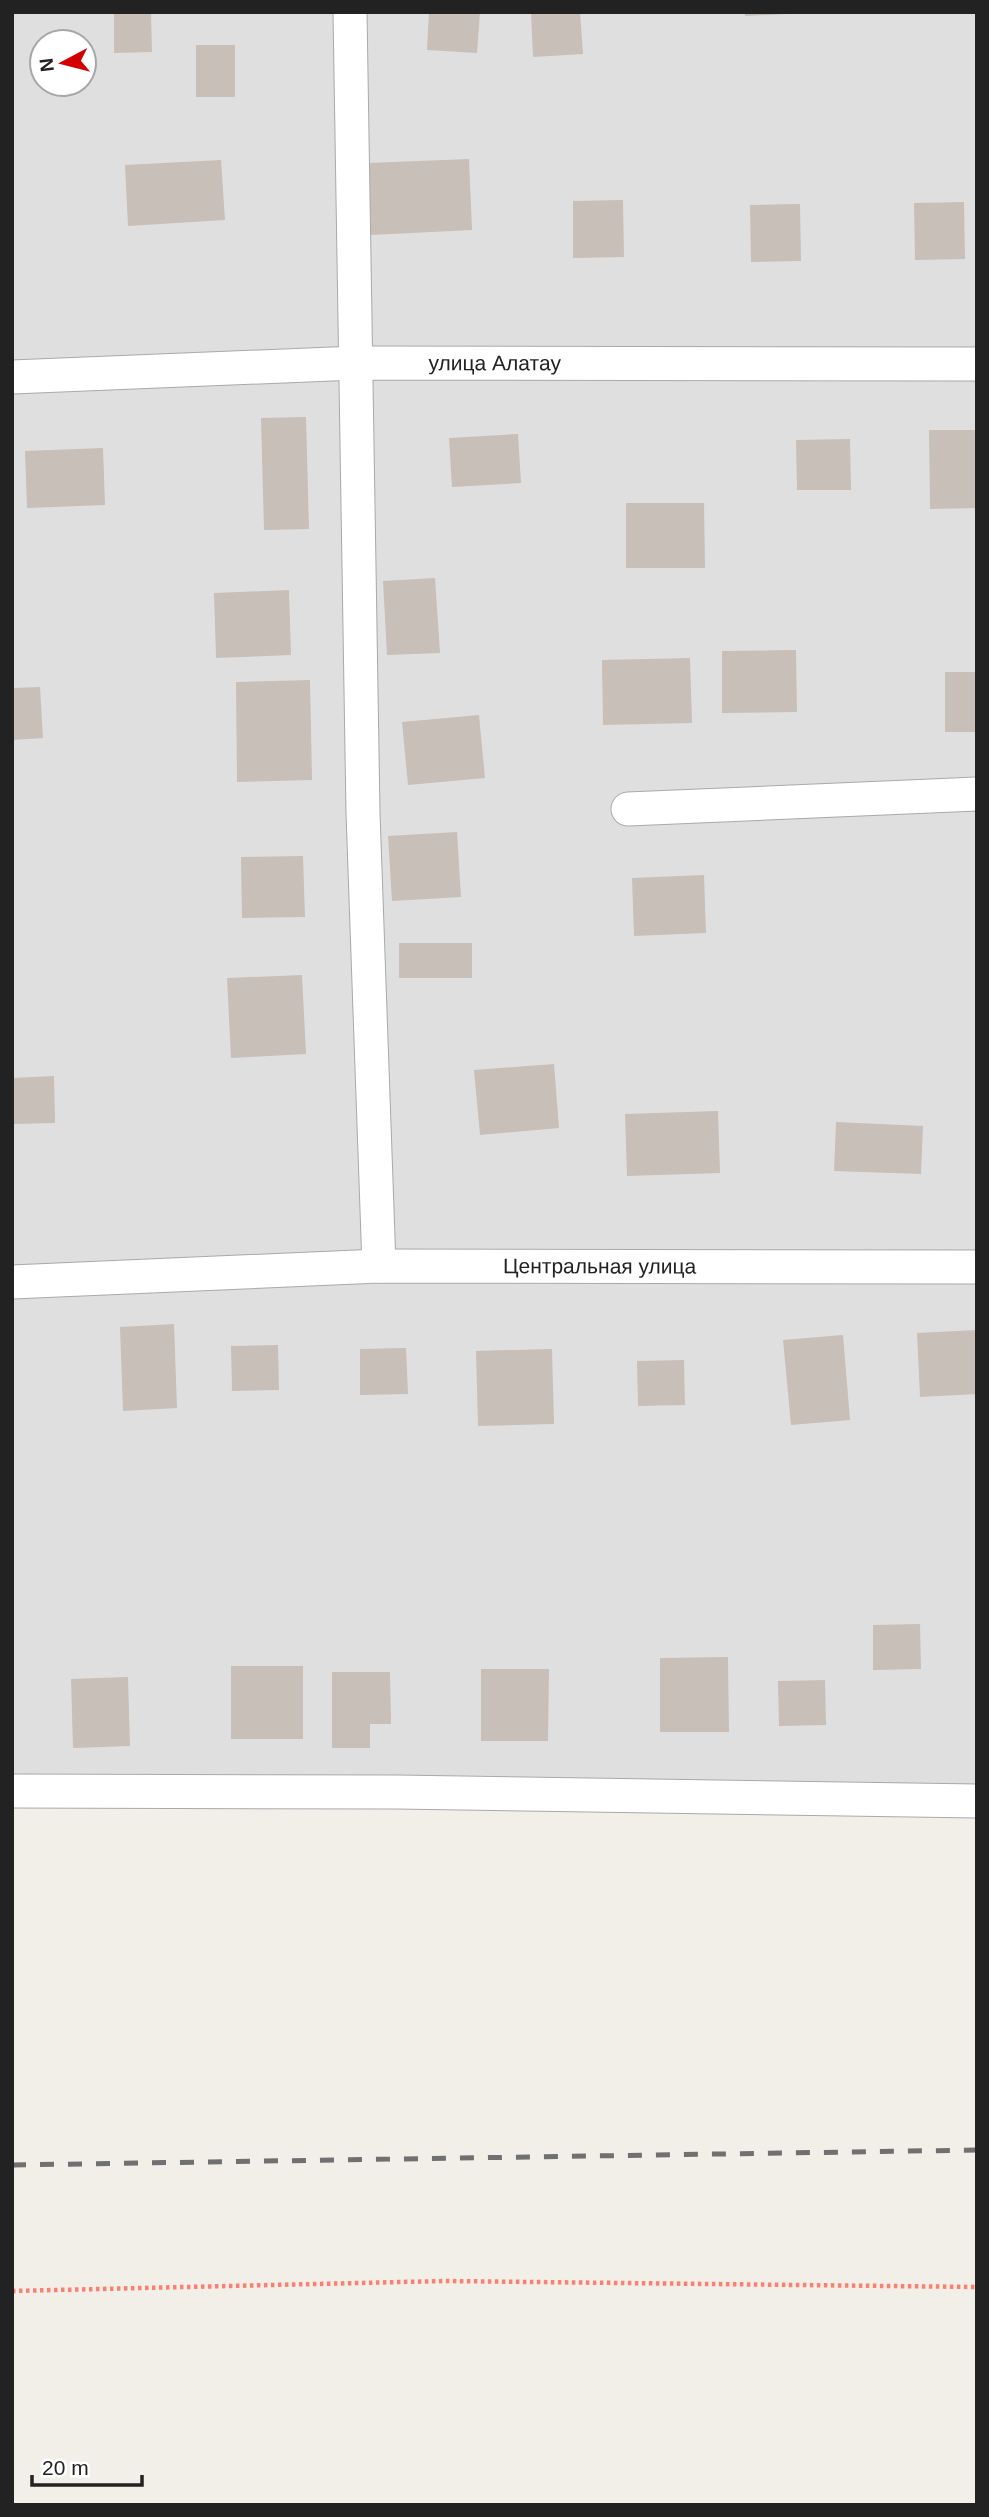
<svg xmlns="http://www.w3.org/2000/svg" width="989" height="2517" viewBox="0 0 989 2517" font-family="Arial,sans-serif">
<style>
.residential{fill:#e0dfdf;fill-rule:evenodd}
.building{fill:#c7bfb8}
.lines{fill:none;stroke-linecap:round;stroke-linejoin:round}
.minor-casing{stroke:#a9a9a9;stroke-width:35}
.path{stroke:#fa8072;stroke-width:4.5;stroke-dasharray:3.5 3.5;stroke-linecap:butt}
.minor{stroke:#fff;stroke-width:33}
.rail{stroke:#707070;stroke-width:5;stroke-dasharray:14 14;stroke-linecap:butt}
.labels{text-anchor:middle;stroke-width:5;stroke-linejoin:round;paint-order:stroke}
.street-label{font-size:21px;fill:#222;stroke:#fff}
</style>
<rect width="100%" height="100%" fill="#f2efe9"/>
<path class="residential" d="M12,12H977V1801L12,1791ZM42,42H84V84H42Z"/>
<g class="building">
<polygon points="114,12 151,12 152,52 114,53"/>
<polygon points="429,12 480,12 477,53 427,50"/>
<polygon points="531,12 580,12 583,54 533,57"/>
<polygon points="745,12 786,12 787,14 745,16"/>
<rect x="196" y="45" width="39" height="52"/>
<polygon points="469,159 472,230 371,235 368,163"/>
<polygon points="221,160 225,220 128,226 125,165"/>
<polygon points="623,200 624,257 573,258 573,201"/>
<polygon points="964,202 965,259 915,260 914,203"/>
<polygon points="800,204 801,261 751,262 750,205"/>
<polygon points="306,417 309,529 264,530 261,418"/>
<polygon points="929,430 977,430 977,508 930,509"/>
<polygon points="518,434 521,483 452,487 449,438"/>
<polygon points="850,439 851,490 797,490 796,440"/>
<polygon points="103,448 105,505 27,508 25,451"/>
<polygon points="626,503 704,503 705,568 626,568"/>
<polygon points="435,578 440,653 387,655 383,581"/>
<polygon points="289,590 291,655 216,658 214,593"/>
<polygon points="796,650 797,712 722,713 722,651"/>
<polygon points="690,658 692,723 603,725 602,660"/>
<rect x="945" y="672" width="32" height="60"/>
<polygon points="310,680 312,780 237,782 236,682"/>
<polygon points="40,687 43,738 12,740 12,688"/>
<polygon points="479,715 485,778 408,785 402,722"/>
<polygon points="457,832 461,897 392,901 388,836"/>
<polygon points="303,856 305,917 242,918 241,857"/>
<polygon points="704,875 706,933 634,936 632,878"/>
<rect x="399" y="943" width="73" height="35"/>
<polygon points="302,975 306,1054 231,1058 227,978"/>
<polygon points="554,1064 559,1128 480,1135 474,1070"/>
<polygon points="54,1076 55,1123 12,1124 12,1078"/>
<polygon points="718,1111 720,1173 627,1176 625,1114"/>
<polygon points="836,1122 923,1126 921,1174 834,1171"/>
<polygon points="174,1324 177,1408 123,1411 120,1327"/>
<polygon points="977,1330 977,1394 920,1397 917,1333"/>
<polygon points="843,1335 850,1420 791,1425 783,1340"/>
<polygon points="278,1345 279,1390 232,1391 231,1346"/>
<polygon points="406,1348 408,1394 360,1395 360,1349"/>
<polygon points="552,1349 554,1424 478,1426 476,1351"/>
<polygon points="684,1360 685,1405 638,1406 637,1361"/>
<polygon points="920,1624 921,1669 873,1670 873,1625"/>
<polygon points="728,1657 729,1732 660,1732 660,1658"/>
<rect x="231" y="1666" width="72" height="73"/>
<polygon points="481,1669 549,1669 548,1741 481,1741"/>
<polygon points="332,1672 390,1672 391,1724 370,1724 370,1748 332,1748"/>
<polygon points="128,1677 130,1746 73,1748 71,1679"/>
<polygon points="825,1680 826,1725 779,1726 778,1681"/>
</g>
<g class="lines">
<defs>
<g id="minor">
<polyline points="350,12 363,813 379,1266"/>
<path id="s1" d="M12,377L356,363L977,364"/>
<polyline points="628,809 977,794"/>
<path id="s2" d="M12,1282L379,1266L977,1267"/>
<polyline points="12,1791 397,1792 977,1801"/>
</g>
</defs>
<use href="#minor" class="minor-casing"/>
<polyline class="path" points="12,2291 445,2281 977,2287"/>
<use href="#minor" class="minor"/>
<polyline class="rail" points="12,2165 977,2150"/>
</g>
<g class="labels">
<g class="street-label">
<text dy="7" stroke="none"><textPath href="#s1" startOffset="483">улица Алатау</textPath></text>
<text dy="7" stroke="none"><textPath href="#s2" startOffset="588">Центральная улица</textPath></text>
</g>
</g>
<rect width="989" height="2517" fill="none" stroke="#222222" stroke-width="28"/>
<g transform="translate(63 63) rotate(263)"><circle r="33" fill="#ffffff" stroke="#a7a7a7" stroke-width="2"/>
<path d="M0-5L12 26L0 18L-12 26Z" fill="#d40000"/>
<text y="-10" font-size="19" font-weight="bold" text-anchor="middle" fill="#222222">N</text>
</g>
<path d="M32 2475v10h110v-10" fill="none" stroke="#222222" stroke-width="3.5"/>
<text x="42" y="2475" font-size="21" fill="#222222" stroke="#ffffff" stroke-width="5" paint-order="stroke">20 m</text>
</svg>
